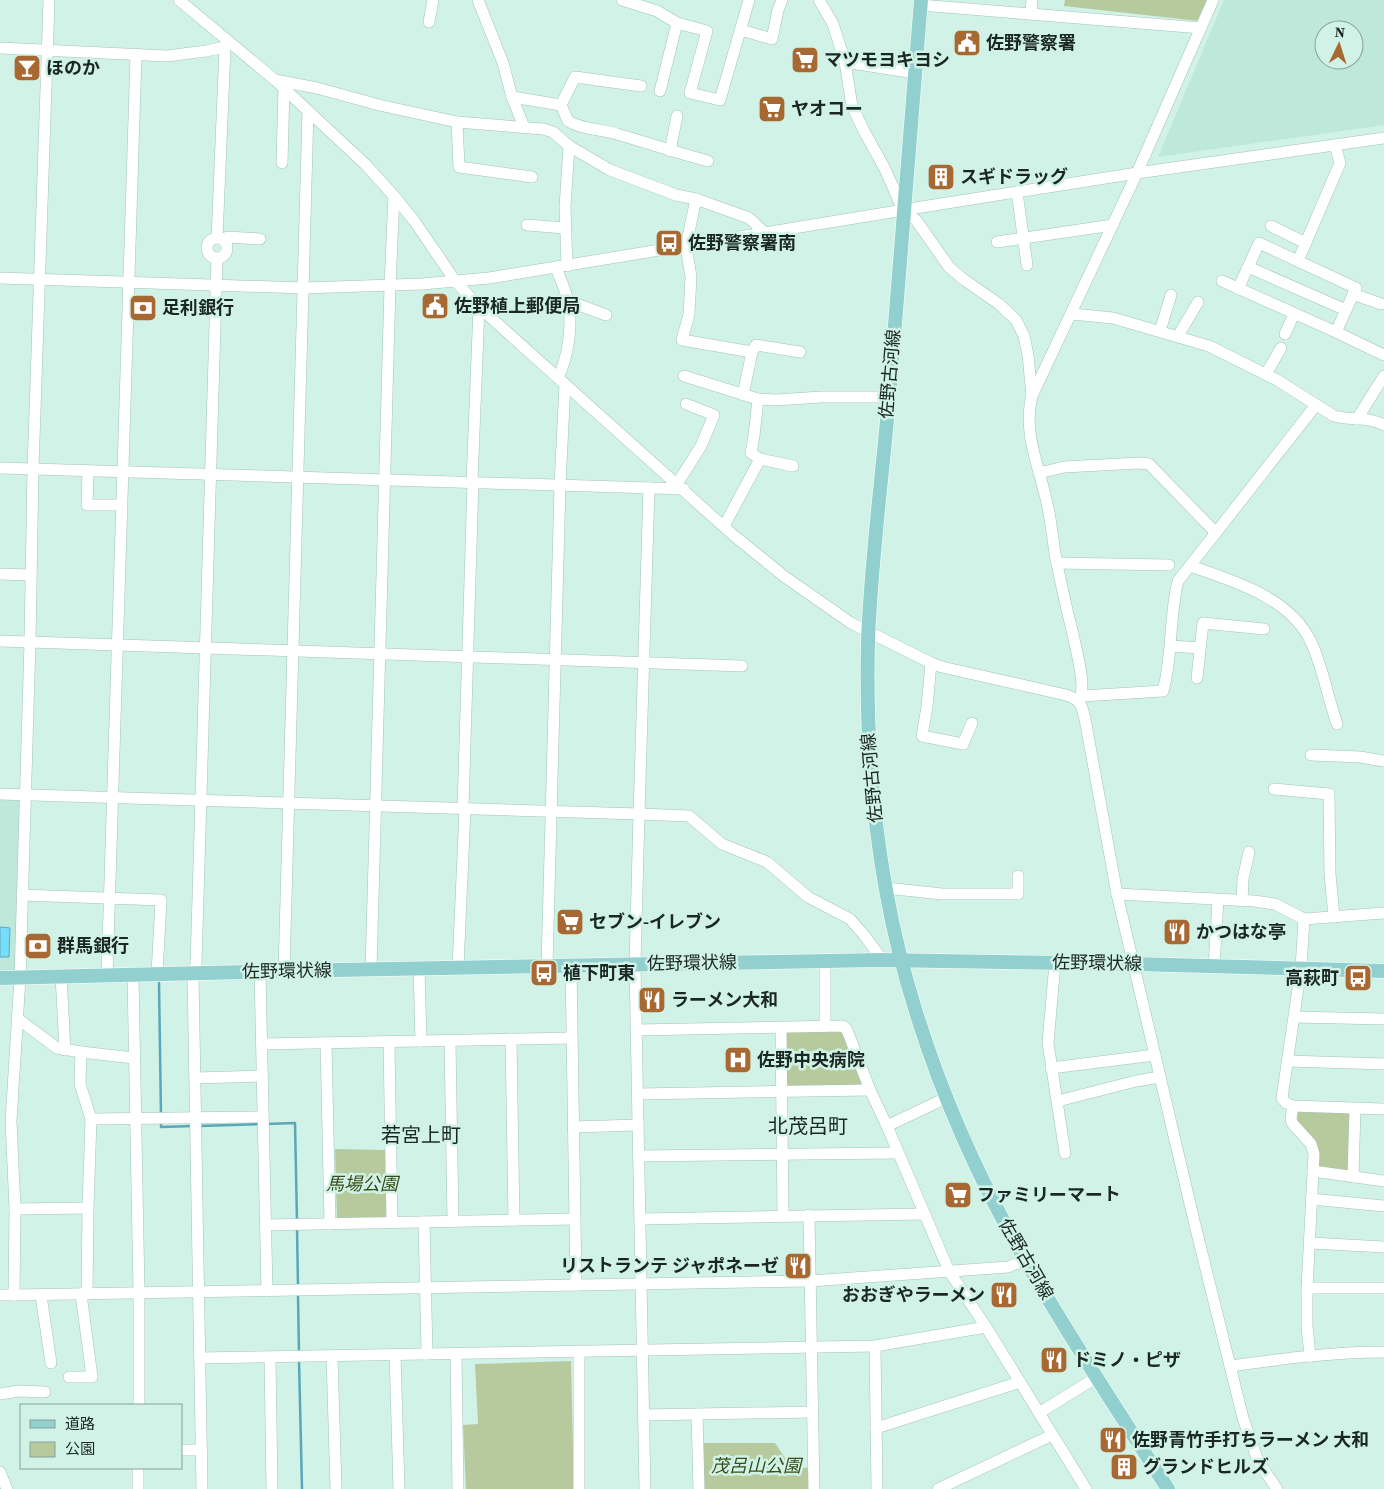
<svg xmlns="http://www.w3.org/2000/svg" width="1384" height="1489" viewBox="0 0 1384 1489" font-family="'Source Serif 4','Noto Sans JP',serif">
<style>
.built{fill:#bee8da;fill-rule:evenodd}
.green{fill:#b7ca9e}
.water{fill:#76defb;stroke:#5aa7ba}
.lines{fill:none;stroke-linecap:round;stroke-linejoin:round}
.stream{stroke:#5aa7ba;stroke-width:2.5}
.minor-casing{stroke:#a3c3b8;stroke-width:12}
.major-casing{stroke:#fff;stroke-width:15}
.minor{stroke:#fff;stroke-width:11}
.major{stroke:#92d0d0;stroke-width:14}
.labels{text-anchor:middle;stroke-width:5;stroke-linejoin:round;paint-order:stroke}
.poi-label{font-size:18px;font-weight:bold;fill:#1a2723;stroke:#d1f2e6;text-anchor:start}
.street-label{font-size:18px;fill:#1a2723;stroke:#d1f2e6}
.park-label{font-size:18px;font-style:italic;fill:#394c17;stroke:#d1f2e6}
.quarter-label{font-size:20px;fill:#1a2723;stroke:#d1f2e6}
</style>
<rect width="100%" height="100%" fill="#d1f2e6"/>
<g class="built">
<path d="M1224,0H1384V125L1158,157ZM1324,30H1354V60H1324Z"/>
<polygon points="0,799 21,800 16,972 0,972"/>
</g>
<g class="green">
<polygon points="1065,0 1208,0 1199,21 1064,6"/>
<polygon points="842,1029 863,1081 858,1087 785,1086 784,1030"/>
<polygon points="1295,1109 1351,1113 1350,1172 1318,1167 1298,1122"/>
<polygon points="335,1149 386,1150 388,1217 337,1218"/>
<polygon points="571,1361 574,1489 466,1489 463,1425 478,1424 475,1364"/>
<polygon points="701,1443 775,1443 791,1467 810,1468 811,1489 703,1489"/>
</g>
<polygon class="water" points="0,927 10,928 9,957 0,957"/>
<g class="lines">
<g class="stream">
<polyline points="159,983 161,1116"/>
<polyline points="161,1122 161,1127 193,1126"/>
<polyline points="266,1124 295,1123 297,1222"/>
<polyline points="199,1126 261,1124"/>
<polyline points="297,1227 298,1287"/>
<polyline points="298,1295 299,1354"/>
<polyline points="299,1360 302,1489"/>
</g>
<defs>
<g id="minor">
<path d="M179,0L275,80L365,164L394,196L415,222L456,282L479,307L732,534L785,577L851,623L931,663L942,667L1066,695C1080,699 1082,705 1085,719L1117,894L1195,1225L1243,1418L1258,1461L1277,1489"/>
<polyline points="478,0 503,63 512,97 524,127"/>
<polyline points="622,0 657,11 677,23 707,31 690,93 720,100 749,0"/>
<polyline points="819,0 833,24 845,62 852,106 865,133 885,169 903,210 916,220 949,267 963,279 999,304 1016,320 1024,336 1028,355 1032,396"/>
<polyline points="920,5 1201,28"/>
<polyline points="1031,13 1032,0"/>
<polyline points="429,22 433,0"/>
<polyline points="741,30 772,39 778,10 782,0"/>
<polyline points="0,48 167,56 206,51 225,47 230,43"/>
<polyline points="845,62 915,73"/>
<polyline points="275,80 317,88 379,105 457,122 543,129 553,132 569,146 610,170 676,195 696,199 749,218 765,233"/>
<polyline points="660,91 677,23"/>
<polyline points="512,97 561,105 575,77 641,86"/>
<path d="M561,105L568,121C583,130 601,129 617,134C648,143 677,153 708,161"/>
<polyline points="457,122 459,167 532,177"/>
<polyline points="670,151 677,116"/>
<polyline points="282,163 284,88"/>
<polyline points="1017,192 1027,265"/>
<polyline points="696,199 686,246 691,277 689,314 682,340 752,352"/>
<polyline points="527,225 565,228"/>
<polyline points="1271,226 1306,243"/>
<circle cx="217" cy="248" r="10"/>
<polyline points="217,238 225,47"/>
<polyline points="222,239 228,237 260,239"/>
<polyline points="997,242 1113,225"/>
<polyline points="1298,261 1340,163 1335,145"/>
<polyline points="567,266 565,207 569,146"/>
<polyline points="1248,267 1346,310"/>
<path d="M556,268C561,280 567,293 569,305C572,328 568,357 558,378"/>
<polyline points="0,278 304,288 422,284 489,278 928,206 1137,173 1384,138"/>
<polyline points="1222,281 1336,332 1356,288 1259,243 1238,289"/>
<polyline points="1353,294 1381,304"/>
<polyline points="569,304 579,305 606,315"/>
<path d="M1072,314L1113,318L1209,346L1277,380L1334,416C1351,421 1368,416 1384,425"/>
<polyline points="1160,331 1171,295"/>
<polyline points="1336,332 1384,355"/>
<polyline points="1285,334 1294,314"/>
<polyline points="1178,336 1198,302"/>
<polyline points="1266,374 1281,348"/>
<polyline points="684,376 758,399 776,400 821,397 889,397"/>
<polyline points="743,395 752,352 756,345 800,352"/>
<polyline points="758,399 754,436 751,453 760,459 793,466"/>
<polyline points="1357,419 1384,376"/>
<polyline points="0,468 684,489"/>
<polyline points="88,471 87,505 121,505"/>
<polyline points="1039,473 1064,467 1139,463 1149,464 1216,533"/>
<polyline points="472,482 479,307"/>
<polyline points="677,484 701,446 714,415 686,404"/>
<polyline points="649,488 639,814 689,816 722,844 767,862 808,897 850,919 864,935 878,954 879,960"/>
<polyline points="724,526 760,459"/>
<polyline points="1057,563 1169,565"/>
<path d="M1190,566C1234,581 1292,598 1312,644C1323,669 1328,698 1337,724"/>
<polyline points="0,574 31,575"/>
<polyline points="0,641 742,666"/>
<polyline points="1172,646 1200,648"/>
<polyline points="931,663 927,707 922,736 963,744 972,723"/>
<polyline points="1197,678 1203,623 1264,629"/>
<path d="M1082,696L1163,691C1173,655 1169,616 1178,581L1316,405"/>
<path d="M1079,701C1087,687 1076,651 1073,634C1067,611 1062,588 1057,564C1053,545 1052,526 1048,508C1041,471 1022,433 1032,396L1137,173L1213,0"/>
<polyline points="1311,755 1360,757 1384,761"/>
<polyline points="1274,789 1329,794 1330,874 1334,917"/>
<polyline points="0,794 639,814 635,965 645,1489"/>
<polyline points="463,808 473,482"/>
<polyline points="886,888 942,894 1018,894 1018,876"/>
<polyline points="1117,894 1254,901 1275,904 1304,919 1384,913"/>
<polyline points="22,895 161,900 157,974"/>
<polyline points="1242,901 1243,879 1249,852"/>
<polyline points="1304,919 1301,968 1282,1098 1286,1103 1293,1106 1384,1109"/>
<polyline points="825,961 825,1026"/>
<polyline points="1055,963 1048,1043 1065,1153"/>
<polyline points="547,966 560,485 565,384"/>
<polyline points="571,966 576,1285"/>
<polyline points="1214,966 1218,900"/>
<polyline points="419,968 421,1041"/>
<polyline points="458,968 465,808"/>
<polyline points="371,970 390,286 394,196"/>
<polyline points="284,971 308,111"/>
<polyline points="260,972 267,1291"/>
<polyline points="107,975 136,55"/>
<polyline points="133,975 139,1293 139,1405"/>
<polyline points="61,976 65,1050"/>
<polyline points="1295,1017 1384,1019"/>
<polyline points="18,1019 57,1048 81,1052 80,1084 91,1119 88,1208 87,1294"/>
<polyline points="781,1028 783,1216"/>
<polyline points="637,1030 843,1026 847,1030 870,1090 887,1126 949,1271 986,1327 1086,1489"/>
<polyline points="511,1039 514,1220"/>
<polyline points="450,1041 453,1221"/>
<polyline points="389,1042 392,1222"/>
<polyline points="326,1043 330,1224"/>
<polyline points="262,1044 572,1038"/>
<polyline points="81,1052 134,1058"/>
<polyline points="1288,1061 1384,1064"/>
<polyline points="1051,1068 1155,1055"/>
<polyline points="195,1078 262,1076"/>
<polyline points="638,1094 870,1090"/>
<polyline points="1058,1101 1136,1081 1160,1077"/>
<polyline points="1293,1106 1291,1119 1292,1123 1311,1144 1314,1154 1307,1288 1307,1326 1310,1356"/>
<polyline points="91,1119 263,1117"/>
<polyline points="887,1126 946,1098"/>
<polyline points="573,1127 638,1125"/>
<polyline points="639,1156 898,1153"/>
<polyline points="1313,1171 1384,1181"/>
<polyline points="1353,1177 1355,1109"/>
<polyline points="1311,1199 1384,1206"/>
<polyline points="15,1209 88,1208"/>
<polyline points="809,1215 814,1489"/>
<polyline points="641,1219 925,1214"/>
<polyline points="424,1222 427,1354"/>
<polyline points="265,1225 575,1219"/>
<polyline points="1311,1243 1384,1247"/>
<polyline points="1307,1288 1384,1288"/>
<polyline points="0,1295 14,1295 15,1209 11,1121 20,978 30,642 33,469 49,0"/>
<polyline points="14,1295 810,1281 1008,1267 1025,1260"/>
<polyline points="41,1295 51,1363"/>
<polyline points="875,1346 877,1489"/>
<polyline points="579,1351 579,1489"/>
<polyline points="456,1354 458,1489"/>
<polyline points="395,1355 399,1489"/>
<polyline points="332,1356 336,1489"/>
<polyline points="200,1358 875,1346 986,1327"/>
<polyline points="270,1358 272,1489"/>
<path d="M1230,1366C1281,1359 1333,1352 1384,1352"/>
<polyline points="69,1377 92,1377 81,1294"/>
<polyline points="0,1394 19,1391 45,1392"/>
<polyline points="1039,1413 1097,1377"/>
<polyline points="697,1414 699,1489"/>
<polyline points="644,1415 812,1412"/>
<polyline points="876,1428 1020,1382"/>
<polyline points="181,1450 202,1450"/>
<polyline points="0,1472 7,1489"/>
<polyline points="138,1489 138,1468"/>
<polyline points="202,1489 193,973 196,965 217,258"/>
<polyline points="938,1489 1052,1435"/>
</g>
<g id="major">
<path d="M921,0C910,133 900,266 889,399C882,479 871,560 868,641C865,766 878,892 916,1012C943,1099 981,1184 1027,1263C1071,1340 1120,1414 1168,1489"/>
<polyline points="0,978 284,971 879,960 1134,964 1384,971"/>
</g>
</defs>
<use href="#minor" class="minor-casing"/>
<use href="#major" class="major-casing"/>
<use href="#minor" class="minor"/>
<use href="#major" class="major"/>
</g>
<defs>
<symbol id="civic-square" viewBox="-11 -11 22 22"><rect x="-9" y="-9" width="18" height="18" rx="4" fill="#a86832" stroke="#d1f2e6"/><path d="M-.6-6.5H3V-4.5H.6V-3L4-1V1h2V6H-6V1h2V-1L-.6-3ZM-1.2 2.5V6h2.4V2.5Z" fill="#fff"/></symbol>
<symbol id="supermarket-square" viewBox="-11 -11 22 22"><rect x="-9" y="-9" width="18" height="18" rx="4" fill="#a86832" stroke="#d1f2e6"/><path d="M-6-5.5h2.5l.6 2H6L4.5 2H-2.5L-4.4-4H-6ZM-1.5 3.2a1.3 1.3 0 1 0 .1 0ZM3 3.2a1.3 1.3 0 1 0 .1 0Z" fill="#fff"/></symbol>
<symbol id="bar-square" viewBox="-11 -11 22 22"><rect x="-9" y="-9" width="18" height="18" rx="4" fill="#a86832" stroke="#d1f2e6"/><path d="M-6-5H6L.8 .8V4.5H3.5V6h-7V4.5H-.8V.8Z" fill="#fff"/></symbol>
<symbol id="building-square" viewBox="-11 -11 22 22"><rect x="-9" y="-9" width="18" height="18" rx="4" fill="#a86832" stroke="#d1f2e6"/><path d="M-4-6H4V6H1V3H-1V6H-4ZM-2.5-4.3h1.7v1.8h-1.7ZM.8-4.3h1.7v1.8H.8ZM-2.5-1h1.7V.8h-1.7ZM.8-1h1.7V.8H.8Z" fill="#fff"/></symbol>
<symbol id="bus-square" viewBox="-11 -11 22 22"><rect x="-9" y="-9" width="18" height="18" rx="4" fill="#a86832" stroke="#d1f2e6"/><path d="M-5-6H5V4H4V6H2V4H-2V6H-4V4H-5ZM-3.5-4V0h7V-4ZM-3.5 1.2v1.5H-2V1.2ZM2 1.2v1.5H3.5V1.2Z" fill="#fff"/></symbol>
<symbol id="bank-square" viewBox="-11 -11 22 22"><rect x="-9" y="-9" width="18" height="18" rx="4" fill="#a86832" stroke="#d1f2e6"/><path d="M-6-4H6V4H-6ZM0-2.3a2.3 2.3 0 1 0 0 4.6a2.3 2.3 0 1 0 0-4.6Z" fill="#fff"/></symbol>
<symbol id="restaurant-square" viewBox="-11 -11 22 22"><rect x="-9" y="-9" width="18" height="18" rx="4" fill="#a86832" stroke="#d1f2e6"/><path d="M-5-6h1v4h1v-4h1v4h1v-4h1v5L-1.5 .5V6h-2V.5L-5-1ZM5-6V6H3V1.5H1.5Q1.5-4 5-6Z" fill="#fff"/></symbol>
<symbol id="hospital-square" viewBox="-11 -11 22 22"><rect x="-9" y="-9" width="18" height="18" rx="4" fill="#a86832" stroke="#d1f2e6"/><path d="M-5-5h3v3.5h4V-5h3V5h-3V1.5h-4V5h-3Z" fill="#fff"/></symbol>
</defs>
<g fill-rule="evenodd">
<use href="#civic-square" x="951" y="27" width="32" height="32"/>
<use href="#supermarket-square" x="789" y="44" width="32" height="32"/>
<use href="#bar-square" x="11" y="52" width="32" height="32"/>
<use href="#supermarket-square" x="756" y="93" width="32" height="32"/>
<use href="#building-square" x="925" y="161" width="32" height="32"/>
<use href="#bus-square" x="653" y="227" width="32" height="32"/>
<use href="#civic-square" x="419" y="290" width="32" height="32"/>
<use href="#bank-square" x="127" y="292" width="32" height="32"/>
<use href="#supermarket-square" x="554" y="906" width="32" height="32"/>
<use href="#restaurant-square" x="1161" y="916" width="32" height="32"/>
<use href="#bank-square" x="22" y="930" width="32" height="32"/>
<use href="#bus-square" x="528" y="957" width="32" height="32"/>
<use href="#bus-square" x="1342" y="962" width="32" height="32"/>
<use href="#restaurant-square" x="636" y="984" width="32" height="32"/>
<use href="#hospital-square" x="722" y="1044" width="32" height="32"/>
<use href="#supermarket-square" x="942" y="1179" width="32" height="32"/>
<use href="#restaurant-square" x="782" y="1250" width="32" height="32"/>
<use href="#restaurant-square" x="988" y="1279" width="32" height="32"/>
<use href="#restaurant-square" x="1038" y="1344" width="32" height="32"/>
<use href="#restaurant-square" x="1097" y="1424" width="32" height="32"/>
<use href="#building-square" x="1108" y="1451" width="32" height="32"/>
</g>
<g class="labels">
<g class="poi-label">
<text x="986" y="49">佐野警察署</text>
<text x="824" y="66">マツモヨキヨシ</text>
<text x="46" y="74">ほのか</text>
<text x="791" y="115">ヤオコー</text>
<text x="960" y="183">スギドラッグ</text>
<text x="688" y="249">佐野警察署南</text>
<text x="454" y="312">佐野植上郵便局</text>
<text x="162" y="314">足利銀行</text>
<text x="589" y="928">セブン-イレブン</text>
<text x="1196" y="938">かつはな亭</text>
<text x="57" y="952">群馬銀行</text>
<text x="563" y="979">植下町東</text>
<text x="1339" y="984" text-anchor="end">高萩町</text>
<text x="671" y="1006">ラーメン大和</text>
<text x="757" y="1066">佐野中央病院</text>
<text x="977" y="1201">ファミリーマート</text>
<text x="779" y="1272" text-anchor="end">リストランテ ジャポネーゼ</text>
<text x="985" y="1301" text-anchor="end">おおぎやラーメン</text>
<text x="1073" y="1366">ドミノ・ピザ</text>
<text x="1132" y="1446">佐野青竹手打ちラーメン 大和</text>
<text x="1143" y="1473">グランドヒルズ</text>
</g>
<g class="street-label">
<text transform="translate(890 374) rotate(-85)" y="6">佐野古河線</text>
<text transform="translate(872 778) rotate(-95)" y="6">佐野古河線</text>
<text transform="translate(692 963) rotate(-1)" y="6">佐野環状線</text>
<text transform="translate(1097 963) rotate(1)" y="6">佐野環状線</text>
<text transform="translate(287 971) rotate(-1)" y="6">佐野環状線</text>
<text transform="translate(1026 1259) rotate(60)" y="6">佐野古河線</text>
</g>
<g class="park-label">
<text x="362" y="1190">馬場公園</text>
<text x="756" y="1472">茂呂山公園</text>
</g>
<g class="quarter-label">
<text x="808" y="1133">北茂呂町</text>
<text x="421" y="1142">若宮上町</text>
</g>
</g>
<rect x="20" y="1404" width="162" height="65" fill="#d1f2e6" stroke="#88a198"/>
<rect x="30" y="1420" width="25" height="8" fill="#92d0d0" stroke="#88a198"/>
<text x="65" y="1429" font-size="15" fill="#1a2723">道路</text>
<rect x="30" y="1442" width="25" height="15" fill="#b7ca9e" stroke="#88a198"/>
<text x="65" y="1454" font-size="15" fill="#1a2723">公園</text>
<g transform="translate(1339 45) rotate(4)"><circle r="24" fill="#d1f2e6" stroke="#88a198"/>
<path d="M0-4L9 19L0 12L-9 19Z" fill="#a86832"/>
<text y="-8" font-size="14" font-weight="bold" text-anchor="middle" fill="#1a2723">N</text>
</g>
</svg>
